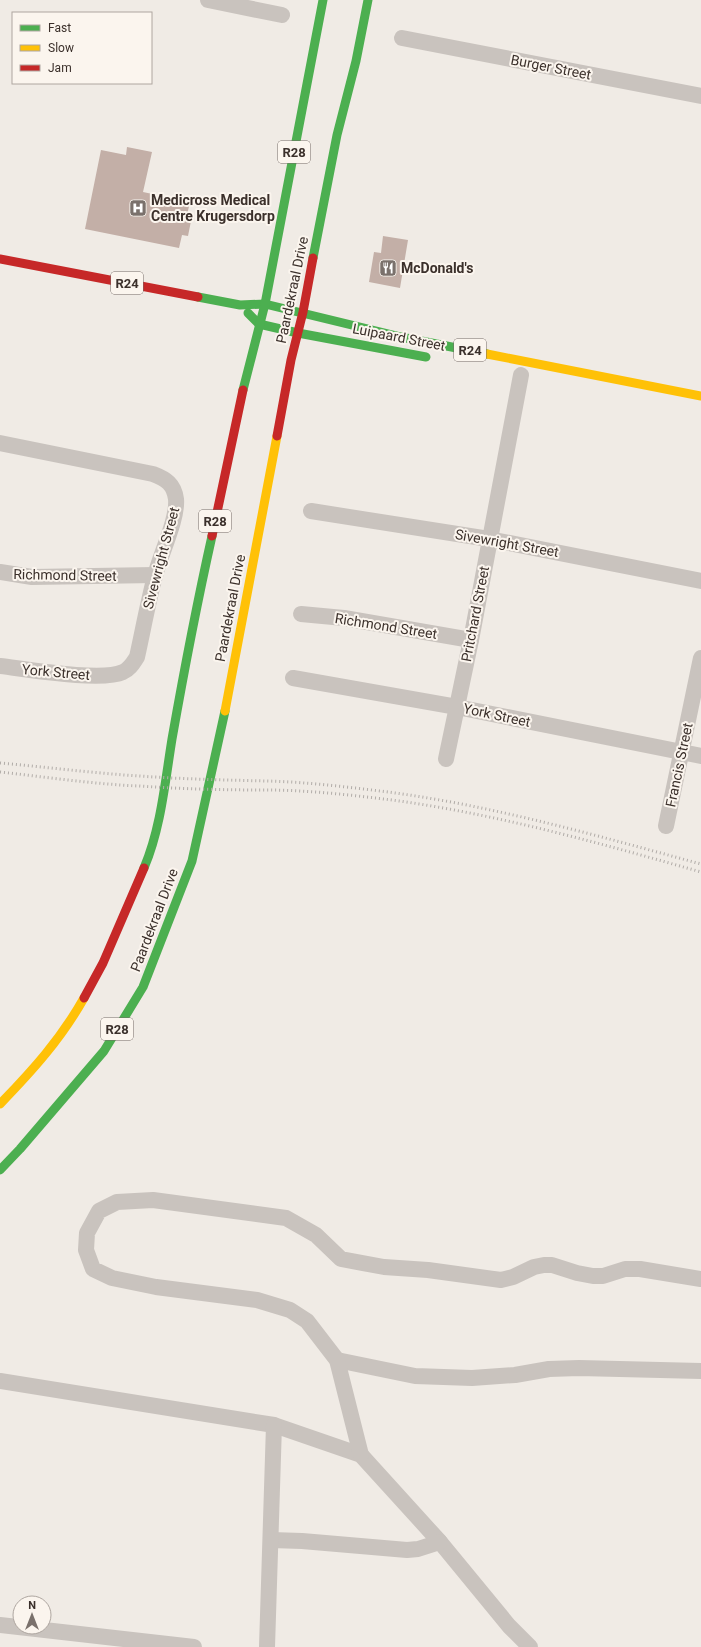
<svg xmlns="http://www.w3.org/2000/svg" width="701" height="1647" viewBox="0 0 701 1647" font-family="Roboto,sans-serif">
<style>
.building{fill:#c3afa7}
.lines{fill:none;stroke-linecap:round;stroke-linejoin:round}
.street{stroke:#c9c3be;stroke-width:16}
.fast{stroke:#4caf50;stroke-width:9}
.slow{stroke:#ffc107;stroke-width:9}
.jam{stroke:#c62828;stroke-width:9}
.rail{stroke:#b1aca8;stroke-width:3;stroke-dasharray:1 3;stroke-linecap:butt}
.labels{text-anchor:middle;stroke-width:4;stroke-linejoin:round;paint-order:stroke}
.shield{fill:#fbf5ee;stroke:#756b66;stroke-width:1}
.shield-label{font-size:13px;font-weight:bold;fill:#3b302b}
.street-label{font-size:14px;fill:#3b302b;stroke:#fbf5ee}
.poi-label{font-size:14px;font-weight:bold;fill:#3b302b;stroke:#fbf5ee;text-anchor:start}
</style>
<rect width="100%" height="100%" fill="#f0ebe5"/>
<g class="building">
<polygon points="127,147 152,152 143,192 190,202 187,215 192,216 188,236 182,235 179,248 85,229 101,150 126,155"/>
<polygon points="383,236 408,240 400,288 369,282 374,252 381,253"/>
</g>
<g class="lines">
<g class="street">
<polyline points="208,0 282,15"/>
<polyline points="402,38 701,96"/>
<path d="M0,443L153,474C166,479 174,484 176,499C178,519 160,555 155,576C148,602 143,630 137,657C133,663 130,669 123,672C102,682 26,669 0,666"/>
<polyline points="311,511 489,539 701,581"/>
<polyline points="0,572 32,577 155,575"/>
<polyline points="301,614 344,618 471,640"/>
<polyline points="293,678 457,707 701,756"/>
<polyline points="446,759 471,640 521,375"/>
<polyline points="666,826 701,658"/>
<polyline points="337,1360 415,1376 472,1378 515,1375 549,1369 579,1368 701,1371"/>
<polyline points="0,1381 274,1425 361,1455 440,1542 509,1626 530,1647"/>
<polyline points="361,1455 337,1360 307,1321 290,1310 257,1300 156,1287 112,1278 93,1269 86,1250 87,1233 99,1211 117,1202 153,1200 286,1218 316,1235 341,1259 384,1267 428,1270 501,1280 513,1277 534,1267 544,1265 552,1265 577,1273 593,1276 603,1276 625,1269 640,1269 701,1279"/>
<polyline points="271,1540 302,1541 407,1550 418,1549 440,1542"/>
<polyline points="0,1625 194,1647"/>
<polyline points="267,1647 274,1425"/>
</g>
<g class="fast">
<polyline points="313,258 337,135 356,61 368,0"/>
<polyline points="198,297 240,305 265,304 401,337 487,354"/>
<polyline points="248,313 259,324 298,333 426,357"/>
<polyline points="243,390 265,304 323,0"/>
<path d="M144,868C161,828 165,782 172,739C184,671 197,603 212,536"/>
<polyline points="0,1170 20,1149 104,1051 143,987 192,861 225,711"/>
</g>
<g class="slow">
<polyline points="487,354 701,396"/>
<polyline points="225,711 277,436"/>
<path d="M0,1104C32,1071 61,1039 84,998"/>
</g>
<g class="jam">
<polyline points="0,259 198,297"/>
<polyline points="277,436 291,360 303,312 313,258"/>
<polyline points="212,536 243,390"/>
<polyline points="84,998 103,963 144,868"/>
</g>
<g class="rail">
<path d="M0,763C46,767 92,773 139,776C181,779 224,780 267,781C307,782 348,787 388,792C495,806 598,836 701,864"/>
<path d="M0,772C46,777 92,784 139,786C181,789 224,790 267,790C308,790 351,795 392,800C497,814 599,843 701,872"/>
</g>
</g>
<defs>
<symbol id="hospital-square" viewBox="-11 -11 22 22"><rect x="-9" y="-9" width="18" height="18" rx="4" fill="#7a716c" stroke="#fbf5ee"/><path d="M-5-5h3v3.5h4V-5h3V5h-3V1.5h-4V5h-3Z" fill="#fff"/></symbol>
<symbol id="restaurant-square" viewBox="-11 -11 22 22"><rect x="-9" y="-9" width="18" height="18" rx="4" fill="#7a716c" stroke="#fbf5ee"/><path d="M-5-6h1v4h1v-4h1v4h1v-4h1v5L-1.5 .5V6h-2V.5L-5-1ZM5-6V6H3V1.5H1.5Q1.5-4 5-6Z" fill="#fff"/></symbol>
</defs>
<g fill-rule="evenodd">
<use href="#hospital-square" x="128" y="198" width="20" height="20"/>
<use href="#restaurant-square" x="378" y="258" width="20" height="20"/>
</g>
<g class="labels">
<g class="shield">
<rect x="278" y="141" width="32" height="22" rx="3"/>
<rect x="111" y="272" width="32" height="22" rx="3"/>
<rect x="454" y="339" width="32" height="22" rx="3"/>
<rect x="199" y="510" width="32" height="22" rx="3"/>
<rect x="101" y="1018" width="32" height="22" rx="3"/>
</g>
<g class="shield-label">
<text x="294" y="157">R28</text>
<text x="127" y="288">R24</text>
<text x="470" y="355">R24</text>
<text x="215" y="526">R28</text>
<text x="117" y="1034">R28</text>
</g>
<g class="street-label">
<text transform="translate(551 67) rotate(11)" y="5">Burger Street</text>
<text transform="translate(292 290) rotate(-78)" y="5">Paardekraal Drive</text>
<text transform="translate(399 337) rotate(11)" y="5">Luipaard Street</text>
<text transform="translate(507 543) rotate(10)" y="5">Sivewright Street</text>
<text transform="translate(161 558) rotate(-75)" y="5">Sivewright Street</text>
<text transform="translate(65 575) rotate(1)" y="5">Richmond Street</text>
<text transform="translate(230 608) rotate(-79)" y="5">Paardekraal Drive</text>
<text transform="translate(475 614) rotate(-79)" y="5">Pritchard Street</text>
<text transform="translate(386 626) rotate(9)" y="5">Richmond Street</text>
<text transform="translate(56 672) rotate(5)" y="5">York Street</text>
<text transform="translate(497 715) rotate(12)" y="5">York Street</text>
<text transform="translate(679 765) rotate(-78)" y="5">Francis Street</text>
<text transform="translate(154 920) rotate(-69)" y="5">Paardekraal Drive</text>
</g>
<g class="poi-label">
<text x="151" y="205">Medicross Medical<tspan x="151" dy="16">Centre Krugersdorp</tspan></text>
<text x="401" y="273">McDonald's</text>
</g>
</g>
<rect x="12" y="12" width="140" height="72" fill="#fbf5ee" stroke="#aea6a0"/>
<rect x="20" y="25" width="20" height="6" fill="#4caf50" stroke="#aea6a0"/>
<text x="48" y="32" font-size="12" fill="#3b302b">Fast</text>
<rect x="20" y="45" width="20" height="6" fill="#ffc107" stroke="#aea6a0"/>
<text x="48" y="52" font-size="12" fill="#3b302b">Slow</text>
<rect x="20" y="65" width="20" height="6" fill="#c62828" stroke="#aea6a0"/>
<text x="48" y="72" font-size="12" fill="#3b302b">Jam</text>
<g transform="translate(32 1615)"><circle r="19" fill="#fbf5ee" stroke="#aea6a0"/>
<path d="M0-3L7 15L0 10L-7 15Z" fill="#7a716c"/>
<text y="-6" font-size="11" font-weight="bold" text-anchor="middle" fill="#3b302b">N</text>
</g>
</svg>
